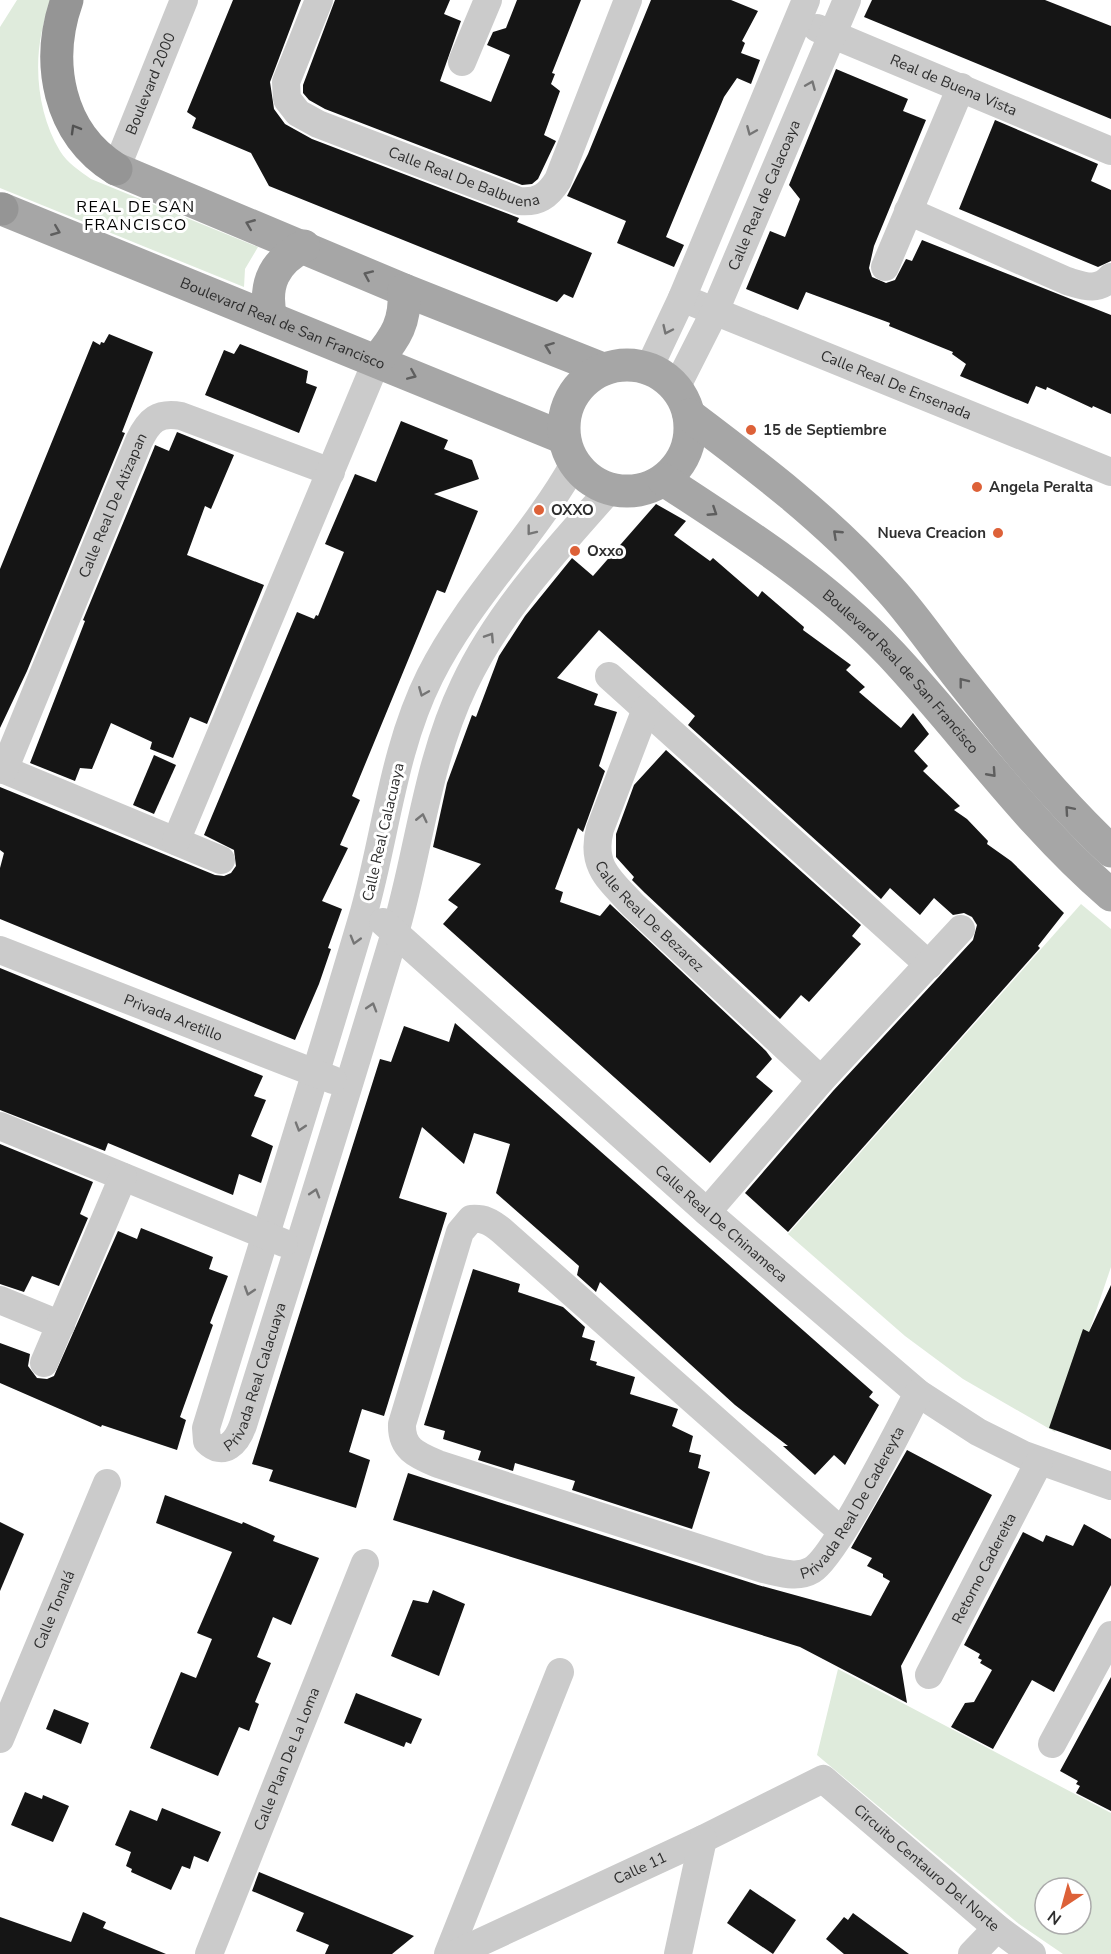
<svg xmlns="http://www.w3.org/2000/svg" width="1111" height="1954" viewBox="0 0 1111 1954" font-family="'Nunito Sans',sans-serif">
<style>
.green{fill:#dfebdc;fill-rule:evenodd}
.building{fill:#151515}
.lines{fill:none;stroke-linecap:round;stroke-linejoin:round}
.minor{stroke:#cbcbcb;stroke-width:28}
.major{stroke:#a6a6a6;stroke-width:33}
.highway{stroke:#959595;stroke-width:33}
.oneway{stroke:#757575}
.oneway2{stroke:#525252}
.oneway3{stroke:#5e5e5e}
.poi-dot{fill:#dd6138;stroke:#fff;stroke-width:2}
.labels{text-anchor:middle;stroke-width:6;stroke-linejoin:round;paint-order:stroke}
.street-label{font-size:15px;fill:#2e2e2e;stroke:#fff}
.poi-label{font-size:15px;font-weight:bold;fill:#2e2e2e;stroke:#fff;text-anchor:start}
.neighbourhood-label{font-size:16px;letter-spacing:1.5px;fill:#000;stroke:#fff}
</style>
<rect width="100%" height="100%" fill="#fff"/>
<g class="green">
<path d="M17,0H52C31,46 34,108 60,151C67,163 80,171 91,179L258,247L245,269L244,287L0,188V27Z"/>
<polygon points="1081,904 1111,929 1111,1267 1055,1432 963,1379 905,1336 788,1234"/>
<path d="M838,1669L1111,1813V1954H1063L1019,1924L817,1755ZM1045,1888H1081V1924H1045Z"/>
</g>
<g class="building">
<polygon points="233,0 301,0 270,82 274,109 285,124 312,139 519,218 517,222 592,253 573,298 564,294 557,302 269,186 251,153 192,128 196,118 187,112"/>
<polygon points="335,0 450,0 444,14 461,21 440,81 491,102 510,55 487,45 493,32 506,28 517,0 581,0 552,73 555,74 551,84 560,91 544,135 556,141 538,179 532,184 522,185 325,109 309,100 303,93 303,85"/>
<polygon points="651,0 731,0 758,11 742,41 745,43 741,53 760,60 751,84 737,78 724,97 666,237 684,245 674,267 617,243 626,221 567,196 588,154"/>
<polygon points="872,0 1045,0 1111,26 1111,119 864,17"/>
<polygon points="836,69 908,99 903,111 926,120 874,246 869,268 872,277 886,283 895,280 906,259 912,261 922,240 1111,315 1111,414 1093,406 1092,408 1047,387 1046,390 1036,386 1028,404 960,376 966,364 952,354 953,352 889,326 890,323 806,292 798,310 746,289 770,231 785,237 800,199 789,185"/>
<polygon points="995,120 1098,164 1091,181 1111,190 1111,261 1098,267 959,209"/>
<polygon points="109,334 153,352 122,432 125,433 27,671 0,728 0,569 93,341 100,345 101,342 104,343"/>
<polygon points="240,344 308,371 306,383 317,387 299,433 205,395 224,350 234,354"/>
<polygon points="401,421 448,440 444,449 472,460 479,479 434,494 478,511 445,593 437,590 352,796 360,800 340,845 348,848 322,901 342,909 328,948 331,949 319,984 295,1040 0,919 0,868 4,853 0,850 0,787 215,875 224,876 231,873 236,866 234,850 204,835 297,612 314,619 316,615 318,616 344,552 325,544 355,474 376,482"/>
<polygon points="177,432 234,455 211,509 205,506 187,555 264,585 207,724 190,717 173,758 150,749 152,742 111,723 92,769 80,768 75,781 30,763 85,621 83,620 154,448 155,445 169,451"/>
<polygon points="656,504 686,521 674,535 710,561 713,558 758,597 762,591 804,627 803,630 851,665 846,670 865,687 859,692 901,728 913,713 929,734 914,751 928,766 923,771 960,806 954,810 967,819 988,841 987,844 1011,861 1064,913 1038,946 1040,948 788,1232 745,1193 833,1091 973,940 977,925 972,917 964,913 953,915 934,898 920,915 890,888 881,899 688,725 695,716 599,630 557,678 598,694 594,705 617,712 599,766 605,771 583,832 578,828 555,889 563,892 560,902 600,916 610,904 766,1051 772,1059 756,1077 773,1091 710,1163 443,924 458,907 448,900 481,864 433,847 447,783 472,715 476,717 499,656 525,616 572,558 593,576"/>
<polygon points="666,750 861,925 852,936 861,944 809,1002 801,995 780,1019 645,893 632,880 634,877 616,857 616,834 634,785"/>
<polygon points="154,755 176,765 154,814 133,805"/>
<polygon points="0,968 263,1076 254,1096 266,1100 251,1136 273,1146 261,1183 239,1174 233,1195 108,1143 105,1151 0,1110"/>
<polygon points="455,1023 873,1392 869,1397 879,1405 845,1465 834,1455 815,1475 783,1446 788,1446 735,1405 600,1282 596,1292 577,1275 579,1266 496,1193 510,1144 474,1133 464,1164 422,1127 399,1198 447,1213 384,1416 362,1409 349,1452 370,1460 356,1508 269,1481 273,1470 252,1464 380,1059 391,1062 404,1026 449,1042"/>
<polygon points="0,1144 93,1182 80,1214 88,1218 59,1286 32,1276 24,1292 0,1284"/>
<polygon points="141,1228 213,1257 209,1269 228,1276 210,1323 213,1325 180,1417 186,1420 177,1450 102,1425 101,1427 0,1383 0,1343 30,1354 28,1366 37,1378 47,1379 54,1376 118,1231 137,1239"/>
<polygon points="473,1269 520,1284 518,1292 563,1307 585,1327 582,1337 595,1341 590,1360 597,1362 596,1365 635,1377 630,1394 678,1409 672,1426 693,1436 689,1452 701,1455 698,1468 710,1472 692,1529 572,1490 575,1481 515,1463 513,1471 478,1460 481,1451 443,1439 445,1431 424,1425"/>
<polygon points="1111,1285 1111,1450 1049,1428 1083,1329 1089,1332"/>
<polygon points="907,1450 992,1495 901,1666 907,1703 800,1647 393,1520 408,1473 758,1585 871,1616 890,1581 883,1577 883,1574 867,1566 872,1558 851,1548"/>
<polygon points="165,1495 242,1524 243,1522 275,1536 273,1541 319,1558 291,1625 273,1617 257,1657 271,1663 255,1702 259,1704 249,1731 239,1727 218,1776 150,1748 181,1672 196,1678 212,1639 197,1633 232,1552 156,1523"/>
<polygon points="0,1522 24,1534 0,1591"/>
<polygon points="1084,1524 1111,1539 1111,1585 1054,1692 1032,1680 993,1749 951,1727 965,1703 974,1702 992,1670 980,1663 982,1660 978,1658 980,1654 964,1645 1023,1532 1043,1542 1046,1535 1073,1546"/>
<polygon points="433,1590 465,1604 439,1676 391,1656 413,1600 428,1603"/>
<polygon points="1111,1677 1111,1811 1076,1793 1080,1786 1076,1784 1078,1781 1060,1771"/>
<polygon points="356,1693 422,1719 411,1744 406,1742 404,1747 344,1723"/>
<polygon points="54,1709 89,1723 81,1744 46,1729"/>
<polygon points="25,1792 42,1799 43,1795 69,1806 53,1842 11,1825"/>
<polygon points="162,1808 221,1832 208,1862 194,1856 190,1869 182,1866 171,1890 131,1872 132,1869 126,1866 131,1852 115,1845 130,1810 157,1821"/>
<polygon points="259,1872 344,1907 414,1936 392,1954 325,1954 329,1945 296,1931 304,1913 252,1891"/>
<polygon points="750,1889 796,1920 773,1954 727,1923"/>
<polygon points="83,1912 106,1922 103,1928 166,1954 0,1954 0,1917 71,1942"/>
<polygon points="853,1913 909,1954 844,1954 826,1939 844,1917 848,1920"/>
</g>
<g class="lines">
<g class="minor">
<path id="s1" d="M319,0L286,82L287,99L298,113L318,124L519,201C538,203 548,196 558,180L628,0"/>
<path id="s2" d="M817,28L1111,151"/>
<polyline points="462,62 488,0"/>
<path id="s3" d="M116,169L184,0"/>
<path d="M908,211L1067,281C1084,286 1098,292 1111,277"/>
<polyline points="885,267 961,87"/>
<path id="s4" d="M682,298L1111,472"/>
<polyline points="649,368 682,298 806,0"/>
<path id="s5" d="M676,388L715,311L847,0"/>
<path id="s6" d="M574,464C532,539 469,598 430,676C393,750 386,834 364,912C313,1085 259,1256 206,1428L207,1441C224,1458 237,1442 243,1425C294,1262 345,1100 394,936C419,853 426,764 464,685C499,610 556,551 610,489"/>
<polyline points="609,676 929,965"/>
<path id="s7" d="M646,709L600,829C590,866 610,880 633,905L821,1080"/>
<polyline points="0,768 221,860"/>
<path id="s8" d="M4,770L139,441C149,420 158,412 181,416L331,472"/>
<polyline points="176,841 377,360"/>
<path id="s9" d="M383,922L707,1212L918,1393L978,1432L1024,1455L1111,1486"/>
<path id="s10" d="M0,950L333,1080"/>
<polyline points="0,1126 284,1243"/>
<polyline points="707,1212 821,1080 961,929"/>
<polyline points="0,1300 61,1325"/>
<polyline points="44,1363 123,1177"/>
<path id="s11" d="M841,1531L501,1230C491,1222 484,1218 471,1219L460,1232L402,1424C401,1449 417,1455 438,1464L763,1569C779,1572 797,1579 812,1570C836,1556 901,1425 918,1393"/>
<path id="s12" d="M929,1675L1039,1462"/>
<path id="s13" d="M0,1739L107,1483"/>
<polyline points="1052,1744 1111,1635"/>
<path id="s14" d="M209,1954L365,1563"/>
<polyline points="448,1954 560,1672"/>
<path id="s15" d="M455,1954L703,1839L823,1779L997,1928L1032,1954"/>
<polyline points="678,1954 703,1839"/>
<polyline points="972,1954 997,1928"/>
</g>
<g class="major">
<polyline points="116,169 404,290 603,369"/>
<path id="s16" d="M2,209L564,438"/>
<path d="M271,318C263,285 274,262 304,246"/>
<path d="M377,360C396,337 406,322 404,290"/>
<circle cx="627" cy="428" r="63"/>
<path d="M689,415C758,467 827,519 885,584C908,608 927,636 947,662C999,728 1050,794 1111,851"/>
<path id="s17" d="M664,480C744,532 825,584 891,654C965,733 1028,824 1111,895"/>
</g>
<g class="highway">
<path d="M67,0C45,62 58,133 116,169"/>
<polyline points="0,209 2,209"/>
</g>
</g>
<defs><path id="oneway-chevron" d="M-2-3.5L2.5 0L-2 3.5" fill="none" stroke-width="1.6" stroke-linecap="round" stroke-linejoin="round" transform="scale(1.5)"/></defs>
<g class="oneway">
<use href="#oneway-chevron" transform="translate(811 85) rotate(-67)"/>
<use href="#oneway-chevron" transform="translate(751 131) rotate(113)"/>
<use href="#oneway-chevron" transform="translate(667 330) rotate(115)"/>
<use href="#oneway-chevron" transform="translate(531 531) rotate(128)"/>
<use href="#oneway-chevron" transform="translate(490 637) rotate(-57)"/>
<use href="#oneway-chevron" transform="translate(423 692) rotate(112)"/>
<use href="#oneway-chevron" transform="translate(422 818) rotate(-77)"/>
<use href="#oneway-chevron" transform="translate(355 940) rotate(106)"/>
<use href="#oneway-chevron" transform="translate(372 1007) rotate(-73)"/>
<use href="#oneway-chevron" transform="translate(300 1127) rotate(107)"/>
<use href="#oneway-chevron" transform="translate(315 1193) rotate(-73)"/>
<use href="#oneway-chevron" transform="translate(249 1291) rotate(108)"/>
</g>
<use class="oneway2" href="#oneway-chevron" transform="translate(75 129) rotate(-120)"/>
<g class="oneway3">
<use href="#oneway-chevron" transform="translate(250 224) rotate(-158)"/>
<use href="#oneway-chevron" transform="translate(56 231) rotate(22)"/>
<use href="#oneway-chevron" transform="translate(368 275) rotate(-156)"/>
<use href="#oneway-chevron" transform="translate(549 347) rotate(-159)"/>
<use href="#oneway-chevron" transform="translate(412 375) rotate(23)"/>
<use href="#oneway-chevron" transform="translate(713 512) rotate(33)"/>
<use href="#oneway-chevron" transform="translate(837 534) rotate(-137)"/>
<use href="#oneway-chevron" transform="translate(963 682) rotate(-128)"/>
<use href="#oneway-chevron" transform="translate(992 773) rotate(48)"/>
<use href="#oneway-chevron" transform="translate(1069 810) rotate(-131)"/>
</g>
<g class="poi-dot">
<circle cx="751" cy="430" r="6"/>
<circle cx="977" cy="487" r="6"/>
<circle cx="539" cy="510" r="6"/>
<circle cx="998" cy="533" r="6"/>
<circle cx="575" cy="551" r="6"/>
</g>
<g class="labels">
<g class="street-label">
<text dy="5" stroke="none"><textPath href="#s3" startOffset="92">Boulevard 2000</textPath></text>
<text dy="5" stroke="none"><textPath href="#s2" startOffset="148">Real de Buena Vista</textPath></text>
<text dy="5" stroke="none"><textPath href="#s1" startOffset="302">Calle Real De Balbuena</textPath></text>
<text dy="5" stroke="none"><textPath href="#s5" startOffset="212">Calle Real de Calacoaya</textPath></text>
<text dy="5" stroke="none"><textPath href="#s16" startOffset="303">Boulevard Real de San Francisco</textPath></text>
<text dy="5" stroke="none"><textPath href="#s4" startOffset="231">Calle Real De Ensenada</textPath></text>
<text dy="5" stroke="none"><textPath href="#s8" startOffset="286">Calle Real De Atizapan</textPath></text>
<text dy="5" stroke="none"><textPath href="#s17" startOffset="306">Boulevard Real de San Francisco</textPath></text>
<text transform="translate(383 832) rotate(-77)" y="5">Calle Real Calacuaya</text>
<text dy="5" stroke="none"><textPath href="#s7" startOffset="236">Calle Real De Bezarez</textPath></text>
<text dy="5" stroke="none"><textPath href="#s10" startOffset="186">Privada Aretillo</textPath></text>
<text dy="5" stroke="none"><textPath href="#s9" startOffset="453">Calle Real De Chinameca</textPath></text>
<text dy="5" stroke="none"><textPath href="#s6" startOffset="1154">Privada Real Calacuaya</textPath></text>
<text dy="5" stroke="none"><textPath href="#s11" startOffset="1233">Privada Real De Cadereyta</textPath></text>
<text dy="5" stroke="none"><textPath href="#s12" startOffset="120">Retorno Cadereita</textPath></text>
<text dy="5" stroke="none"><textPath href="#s13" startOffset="140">Calle Tonalá</textPath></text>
<text dy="5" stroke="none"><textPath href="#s14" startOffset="210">Calle Plan De La Loma</textPath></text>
<text dy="5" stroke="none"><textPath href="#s15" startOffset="204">Calle 11</textPath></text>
<text dy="5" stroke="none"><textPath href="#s15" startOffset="544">Circuito Centauro Del Norte</textPath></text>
</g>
<g class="poi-label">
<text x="763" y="435">15 de Septiembre</text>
<text x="989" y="492">Angela Peralta</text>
<text x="551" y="515">OXXO</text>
<text x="986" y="538" text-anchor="end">Nueva Creacion</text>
<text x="587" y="556">Oxxo</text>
</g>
<g class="neighbourhood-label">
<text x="136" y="212">REAL DE SAN<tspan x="136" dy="18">FRANCISCO</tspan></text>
</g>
</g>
<g transform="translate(1063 1906) rotate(216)"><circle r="28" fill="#ffffff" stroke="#ababab" stroke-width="1.5"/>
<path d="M0-4.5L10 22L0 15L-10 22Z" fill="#dd6138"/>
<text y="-9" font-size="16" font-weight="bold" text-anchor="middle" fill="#2e2e2e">N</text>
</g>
</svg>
